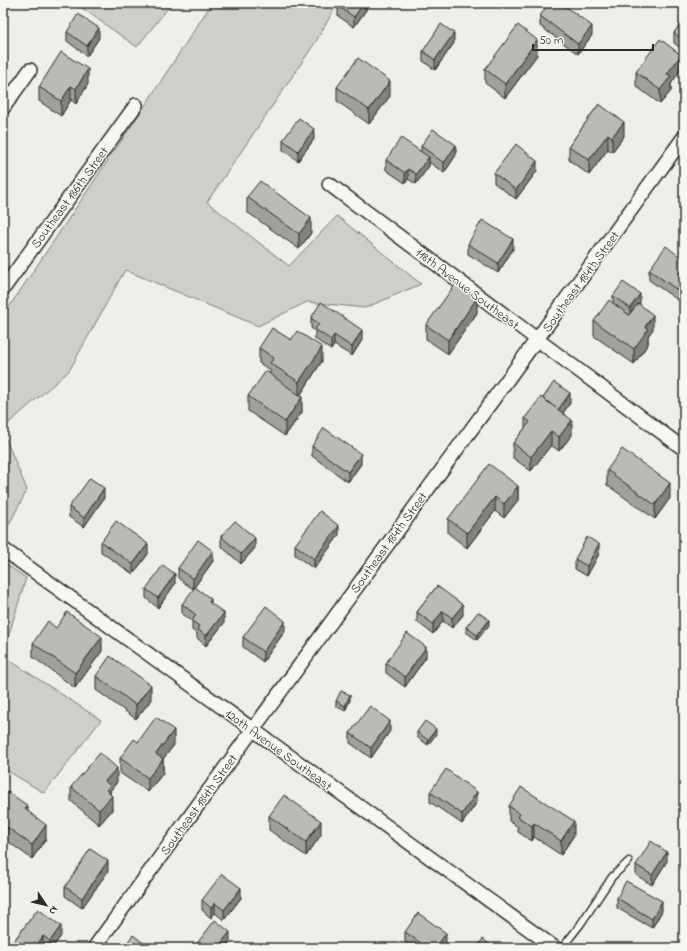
<svg xmlns="http://www.w3.org/2000/svg" width="687" height="951" viewBox="0 0 687 951" font-family="'Indie Flower',sans-serif">
<style>
.green{fill:#cececa;stroke:#7c7c7a}
.lines{fill:none;stroke-linecap:round;stroke-linejoin:round}
.service-casing{stroke:#2b2b2b;stroke-width:9}
.minor-casing{stroke:#2b2b2b;stroke-width:16}
.service{stroke:#f6f6f2;stroke-width:6}
.minor{stroke:#f6f6f2;stroke-width:13}
.wall{fill:#a0a09d;stroke:#2b2b2b}
.shaded-wall{fill:#828280;stroke:#2b2b2b}
.building{fill:#babab7;stroke:#2b2b2b}
.labels{text-anchor:middle;stroke-width:3;stroke-linejoin:round;paint-order:stroke}
.street-label{font-size:13px;fill:#2b2b2b;stroke:#f6f6f2}
</style>
<rect width="100%" height="100%" fill="#eeeeea"/>
<filter id="ink" filterUnits="userSpaceOnUse"><feTurbulence type="fractalNoise" baseFrequency=".025" numOctaves="2"/><feDisplacementMap in="SourceGraphic" scale="8" xChannelSelector="R" yChannelSelector="G"/><feConvolveMatrix kernelMatrix="1 2 1 2 8 2 1 2 1" color-interpolation-filters="sRGB"/></filter>
<g filter="url(#ink)">
<g class="green">
<polygon points="75,3 172,3 137,47"/>
<polygon points="212,3 338,3 315,43 207,202 289,266 337,216 421,284 365,308 307,302 258,326 125,270 69,371 3,428 3,316 144,107"/>
<polygon points="3,432 27,490 6,530 3,529"/>
<polygon points="3,562 26,578 3,654"/>
<polygon points="3,656 101,720 44,793 3,768"/>
</g>
<g class="lines">
<defs>
<polyline id="service" points="562,948 580,925 612,877 629,861"/>
<g id="minor">
<polyline points="3,108 30,70"/>
<polyline points="329,184 684,449"/>
<polyline points="3,289 136,105"/>
<polyline points="3,549 555,948"/>
<polyline points="94,948 684,137"/>
</g>
</defs>
<use href="#service" class="service-casing"/>
<use href="#minor" class="minor-casing"/>
<use href="#service" class="service"/>
<use href="#minor" class="minor"/>
</g>
<g class="wall">
<polygon points="3,3 10,3 5,11 3,10"/>
<polygon points="366,3 366,10 354,27 338,16 338,6"/>
<polygon points="540,16 592,35 578,54 540,26"/>
<polygon points="684,19 684,51 674,43 674,33"/>
<polygon points="67,32 99,38 87,56 67,41"/>
<polygon points="454,43 435,70 423,61 423,51"/>
<polygon points="537,55 505,98 485,83 485,69"/>
<polygon points="681,69 671,84 671,91 660,104 636,86 636,72"/>
<polygon points="88,84 76,104 71,100 61,116 39,101 39,87"/>
<polygon points="337,87 390,96 369,124 337,101"/>
<polygon points="599,104 624,136 612,152 608,149 589,175 569,160 569,146"/>
<polygon points="314,139 298,161 283,150 283,140"/>
<polygon points="421,146 456,155 444,173 429,162 429,166 416,184 408,179 405,183 386,170 386,160 421,151"/>
<polygon points="537,171 516,199 494,183 494,173"/>
<polygon points="247,197 311,233 299,249 247,212"/>
<polygon points="468,244 513,249 498,273 468,254"/>
<polygon points="684,260 679,301 649,280 649,270"/>
<polygon points="613,296 639,304 653,329 648,336 648,344 634,364 594,336 594,321 613,303"/>
<polygon points="477,313 448,354 426,339 426,325"/>
<polygon points="311,318 362,340 352,356 334,345 331,350 315,339 315,331 311,328"/>
<polygon points="259,348 322,361 300,396 302,412 285,436 248,411 248,396 270,375 270,370 259,363"/>
<polygon points="543,398 570,403 563,413 572,435 559,451 551,445 531,471 513,458 513,443 525,428 525,418"/>
<polygon points="312,446 361,464 348,482 312,456"/>
<polygon points="607,470 670,498 655,519 607,485"/>
<polygon points="518,486 518,500 504,518 495,511 467,548 448,533 448,519"/>
<polygon points="104,498 84,527 69,517 69,507"/>
<polygon points="339,535 314,569 295,555 295,545"/>
<polygon points="221,536 255,548 241,564 221,546"/>
<polygon points="101,542 148,554 133,574 101,552"/>
<polygon points="599,554 587,576 575,569 575,559"/>
<polygon points="213,561 193,589 178,578 178,568"/>
<polygon points="175,584 158,608 146,598 146,589"/>
<polygon points="437,586 463,615 452,628 443,621 433,634 417,622 417,612"/>
<polygon points="182,604 211,604 224,623 206,646 197,638 197,634 192,630 192,621 182,614"/>
<polygon points="489,625 477,640 466,632 466,627"/>
<polygon points="56,628 102,651 75,688 33,657 33,643"/>
<polygon points="285,631 263,662 243,647 243,637"/>
<polygon points="426,657 405,687 386,673 386,663"/>
<polygon points="96,676 151,700 136,719 96,690"/>
<polygon points="350,700 345,711 336,706 336,701"/>
<polygon points="390,731 371,758 350,743 350,733"/>
<polygon points="417,732 436,734 428,745 417,737"/>
<polygon points="138,742 174,745 163,759 163,773 148,792 120,773 120,758"/>
<polygon points="117,782 110,791 112,810 99,825 71,801 71,787"/>
<polygon points="430,792 477,802 462,824 430,802"/>
<polygon points="3,799 28,811 46,839 32,859 7,841"/>
<polygon points="509,806 574,835 561,855 534,837 532,841 518,832 518,827 509,821"/>
<polygon points="269,816 321,835 306,856 269,830"/>
<polygon points="667,861 652,885 636,875 636,865"/>
<polygon points="108,871 82,908 65,896 65,887"/>
<polygon points="241,898 224,920 215,913 211,918 202,910 202,900"/>
<polygon points="617,898 662,911 652,928 617,908"/>
<polygon points="38,909 61,936 52,948 47,948 43,946 42,948 10,948 10,946"/>
<polygon points="405,932 446,943 443,948 414,948 405,942"/>
</g>
<g class="shaded-wall">
<polygon points="5,3 10,3 5,11"/>
<polygon points="364,3 366,3 366,10 354,27 354,17"/>
<polygon points="592,26 592,35 578,54 578,44"/>
<polygon points="99,28 99,38 87,56 87,46"/>
<polygon points="454,33 454,43 435,70 435,60"/>
<polygon points="537,40 537,55 505,98 505,84"/>
<polygon points="681,55 681,69 671,84 671,91 660,104 660,90 667,74"/>
<polygon points="88,69 88,84 76,104 76,89"/>
<polygon points="390,81 390,96 369,124 369,110"/>
<polygon points="71,86 71,100 61,116 61,101"/>
<polygon points="624,122 624,136 612,152 612,137"/>
<polygon points="314,129 314,139 298,161 298,151"/>
<polygon points="608,134 608,149 589,175 589,160"/>
<polygon points="456,145 456,155 444,173 444,163"/>
<polygon points="429,157 429,166 416,184 416,174"/>
<polygon points="537,161 537,171 516,199 516,190"/>
<polygon points="408,169 408,179 405,183 405,173"/>
<polygon points="311,218 311,233 299,249 299,234"/>
<polygon points="513,239 513,249 498,273 498,263"/>
<polygon points="684,284 684,293 679,301 679,291"/>
<polygon points="640,294 640,304 630,318 630,308"/>
<polygon points="477,298 477,313 448,354 448,340"/>
<polygon points="653,315 653,329 648,336 648,344 634,364 634,349 645,327"/>
<polygon points="362,330 362,340 352,356 352,347"/>
<polygon points="334,335 334,345 331,350 331,340"/>
<polygon points="322,347 322,361 299,397 299,382"/>
<polygon points="570,393 570,403 558,420 558,410"/>
<polygon points="302,397 302,412 285,436 285,422"/>
<polygon points="572,420 572,435 559,451 559,437"/>
<polygon points="551,431 551,445 531,471 531,457"/>
<polygon points="361,454 361,464 348,482 348,472"/>
<polygon points="670,483 670,498 655,519 655,505"/>
<polygon points="518,486 518,500 504,518 504,504"/>
<polygon points="104,488 104,498 84,527 84,518"/>
<polygon points="495,497 495,511 467,548 467,533"/>
<polygon points="339,526 339,535 314,569 314,559"/>
<polygon points="255,538 255,548 241,564 241,554"/>
<polygon points="148,544 148,554 133,574 133,564"/>
<polygon points="599,544 599,554 587,576 587,566"/>
<polygon points="213,551 213,561 193,589 193,579"/>
<polygon points="175,574 175,584 158,608 158,598"/>
<polygon points="211,599 211,608 209,602"/>
<polygon points="463,605 463,615 452,628 452,618"/>
<polygon points="443,611 443,621 433,634 433,624"/>
<polygon points="224,613 224,623 206,646 206,636"/>
<polygon points="489,620 489,625 477,640 477,635"/>
<polygon points="285,621 285,631 263,662 263,652"/>
<polygon points="102,637 102,651 75,688 75,673"/>
<polygon points="426,647 426,657 405,687 405,677"/>
<polygon points="151,685 151,700 136,719 136,705"/>
<polygon points="350,695 350,700 345,711 345,706"/>
<polygon points="390,721 390,731 371,758 371,748"/>
<polygon points="436,729 436,734 428,745 428,740"/>
<polygon points="174,730 174,745 163,759 163,773 148,792 148,778 156,754"/>
<polygon points="117,768 117,782 110,791 110,798 112,796 112,810 99,825 99,810 105,781"/>
<polygon points="477,792 477,802 462,824 462,814"/>
<polygon points="28,806 28,820 25,809"/>
<polygon points="321,821 321,835 306,856 306,842"/>
<polygon points="574,821 574,835 561,855 561,841"/>
<polygon points="534,823 534,837 532,841 532,826"/>
<polygon points="46,825 46,839 32,859 32,845"/>
<polygon points="7,827 7,841 3,847 3,832"/>
<polygon points="667,852 667,861 652,885 652,875"/>
<polygon points="108,861 108,871 82,908 82,898"/>
<polygon points="241,888 241,898 224,920 224,910"/>
<polygon points="662,901 662,911 652,928 652,919"/>
<polygon points="215,903 215,913 211,918 211,908"/>
<polygon points="61,926 61,936 52,948 50,948 50,941"/>
<polygon points="230,932 230,941 225,948 217,948"/>
<polygon points="446,933 446,943 443,948 436,948"/>
<polygon points="43,936 43,946 42,948 35,948"/>
</g>
<g class="building">
<polygon points="341,3 364,3 354,17 338,6"/>
<polygon points="549,3 561,3 592,26 578,44 540,16"/>
<polygon points="78,14 99,28 87,46 67,32"/>
<polygon points="684,19 684,41 674,33"/>
<polygon points="441,24 454,33 435,60 423,51"/>
<polygon points="518,25 537,40 505,84 485,69"/>
<polygon points="660,39 681,55 667,74 671,76 660,90 636,72"/>
<polygon points="61,52 88,69 76,89 71,86 61,101 39,87"/>
<polygon points="358,58 390,81 369,110 337,87"/>
<polygon points="599,104 624,122 612,137 608,134 589,160 569,146"/>
<polygon points="299,118 314,129 298,151 283,140"/>
<polygon points="433,129 456,145 444,163 421,146"/>
<polygon points="401,138 429,157 416,174 408,169 405,173 386,160"/>
<polygon points="516,144 537,161 516,190 494,173"/>
<polygon points="260,181 311,218 299,234 247,197"/>
<polygon points="482,220 513,239 498,263 468,244"/>
<polygon points="666,246 684,260 684,284 679,291 649,270"/>
<polygon points="623,282 640,294 630,308 613,296"/>
<polygon points="456,283 477,298 448,340 426,325"/>
<polygon points="609,300 629,315 638,303 653,315 645,327 648,329 634,349 594,321"/>
<polygon points="321,302 362,330 352,347 334,335 331,340 315,329 319,324 311,318"/>
<polygon points="272,328 291,340 297,331 322,347 299,382 270,363 274,358 259,348"/>
<polygon points="266,371 302,397 285,422 248,396"/>
<polygon points="554,382 570,393 558,410 543,398"/>
<polygon points="541,397 572,420 559,437 551,431 531,457 513,443 530,422 525,418"/>
<polygon points="324,428 361,454 348,472 312,446"/>
<polygon points="622,449 670,483 655,505 607,470"/>
<polygon points="489,464 518,486 504,504 495,497 467,533 448,519"/>
<polygon points="90,478 104,488 84,518 69,507"/>
<polygon points="320,511 339,526 314,559 295,545"/>
<polygon points="116,521 148,544 133,564 101,542"/>
<polygon points="235,521 255,538 241,554 221,536"/>
<polygon points="587,537 599,544 587,566 575,559"/>
<polygon points="198,540 213,551 193,579 178,568"/>
<polygon points="163,565 175,574 158,598 146,589"/>
<polygon points="437,586 463,605 452,618 443,611 433,624 417,612"/>
<polygon points="195,587 211,599 209,602 224,613 206,636 197,629 199,626 192,621 196,615 182,604"/>
<polygon points="266,606 285,621 263,652 243,637"/>
<polygon points="67,612 102,637 75,673 33,643 48,621 56,628"/>
<polygon points="478,612 489,620 477,635 466,627"/>
<polygon points="407,633 426,647 405,677 386,663"/>
<polygon points="110,656 151,685 136,705 96,676"/>
<polygon points="341,691 350,695 345,706 336,701"/>
<polygon points="370,706 390,721 371,748 350,733"/>
<polygon points="156,717 174,730 156,754 163,759 148,778 120,758 134,739 138,742"/>
<polygon points="425,721 436,729 428,740 417,732"/>
<polygon points="100,753 117,768 105,781 110,786 106,790 112,796 99,810 71,787"/>
<polygon points="446,769 477,792 462,814 430,792"/>
<polygon points="521,787 574,821 561,841 534,823 532,826 518,817 520,814 509,806"/>
<polygon points="8,792 28,806 25,809 46,825 32,845 7,827 3,832 3,799"/>
<polygon points="284,795 321,821 306,842 269,816"/>
<polygon points="651,841 667,852 652,875 636,865"/>
<polygon points="90,849 108,861 82,898 65,887"/>
<polygon points="222,874 241,888 224,910 215,903 211,908 202,900"/>
<polygon points="626,881 662,901 652,919 617,898"/>
<polygon points="38,909 61,926 50,941 43,936 35,948 12,948 10,946"/>
<polygon points="418,913 446,933 436,948 428,948 405,932"/>
<polygon points="215,920 230,932 217,948 197,948 195,946"/>
<polygon points="133,935 150,948 123,948"/>
<polygon points="483,939 494,948 476,948"/>
<polygon points="684,944 684,948 681,948"/>
</g>
</g>
<g class="labels">
<g class="street-label">
<text transform="translate(69 197) rotate(-54)" y="5">Southeast 186th Street</text>
<text transform="translate(580 281) rotate(-54)" y="5">Southeast 184th Street</text>
<text transform="translate(468 288) rotate(37)" y="5">118th Avenue Southeast</text>
<text transform="translate(388 542) rotate(-54)" y="5">Southeast 184th Street</text>
<text transform="translate(279 749) rotate(36)" y="5">120th Avenue Southeast</text>
<text transform="translate(198 804) rotate(-54)" y="5">Southeast 184th Street</text>
</g>
</g>
<rect width="687" height="951" fill="none" stroke="#f6f6f2" stroke-width="16"/>
<rect x="8" y="8" width="671" height="935" fill="none" stroke="#2b2b2b" stroke-width="1.5" filter="url(#ink)"/>
<g transform="translate(46 905) rotate(125)" stroke="#f6f6f2" stroke-width="3" paint-order="stroke">
<path d="M0-3L7 15L0 10L-7 15Z" fill="#2b2b2b"/>
<text y="-6" font-size="11" font-weight="bold" text-anchor="middle" fill="#2b2b2b">N</text>
</g>
<path d="M533 44v6h120v-6" fill="none" stroke="#2b2b2b" stroke-width="2"/>
<text x="539" y="44" font-size="12" fill="#2b2b2b" stroke="#f6f6f2" stroke-width="3" paint-order="stroke">50 m</text>
</svg>
